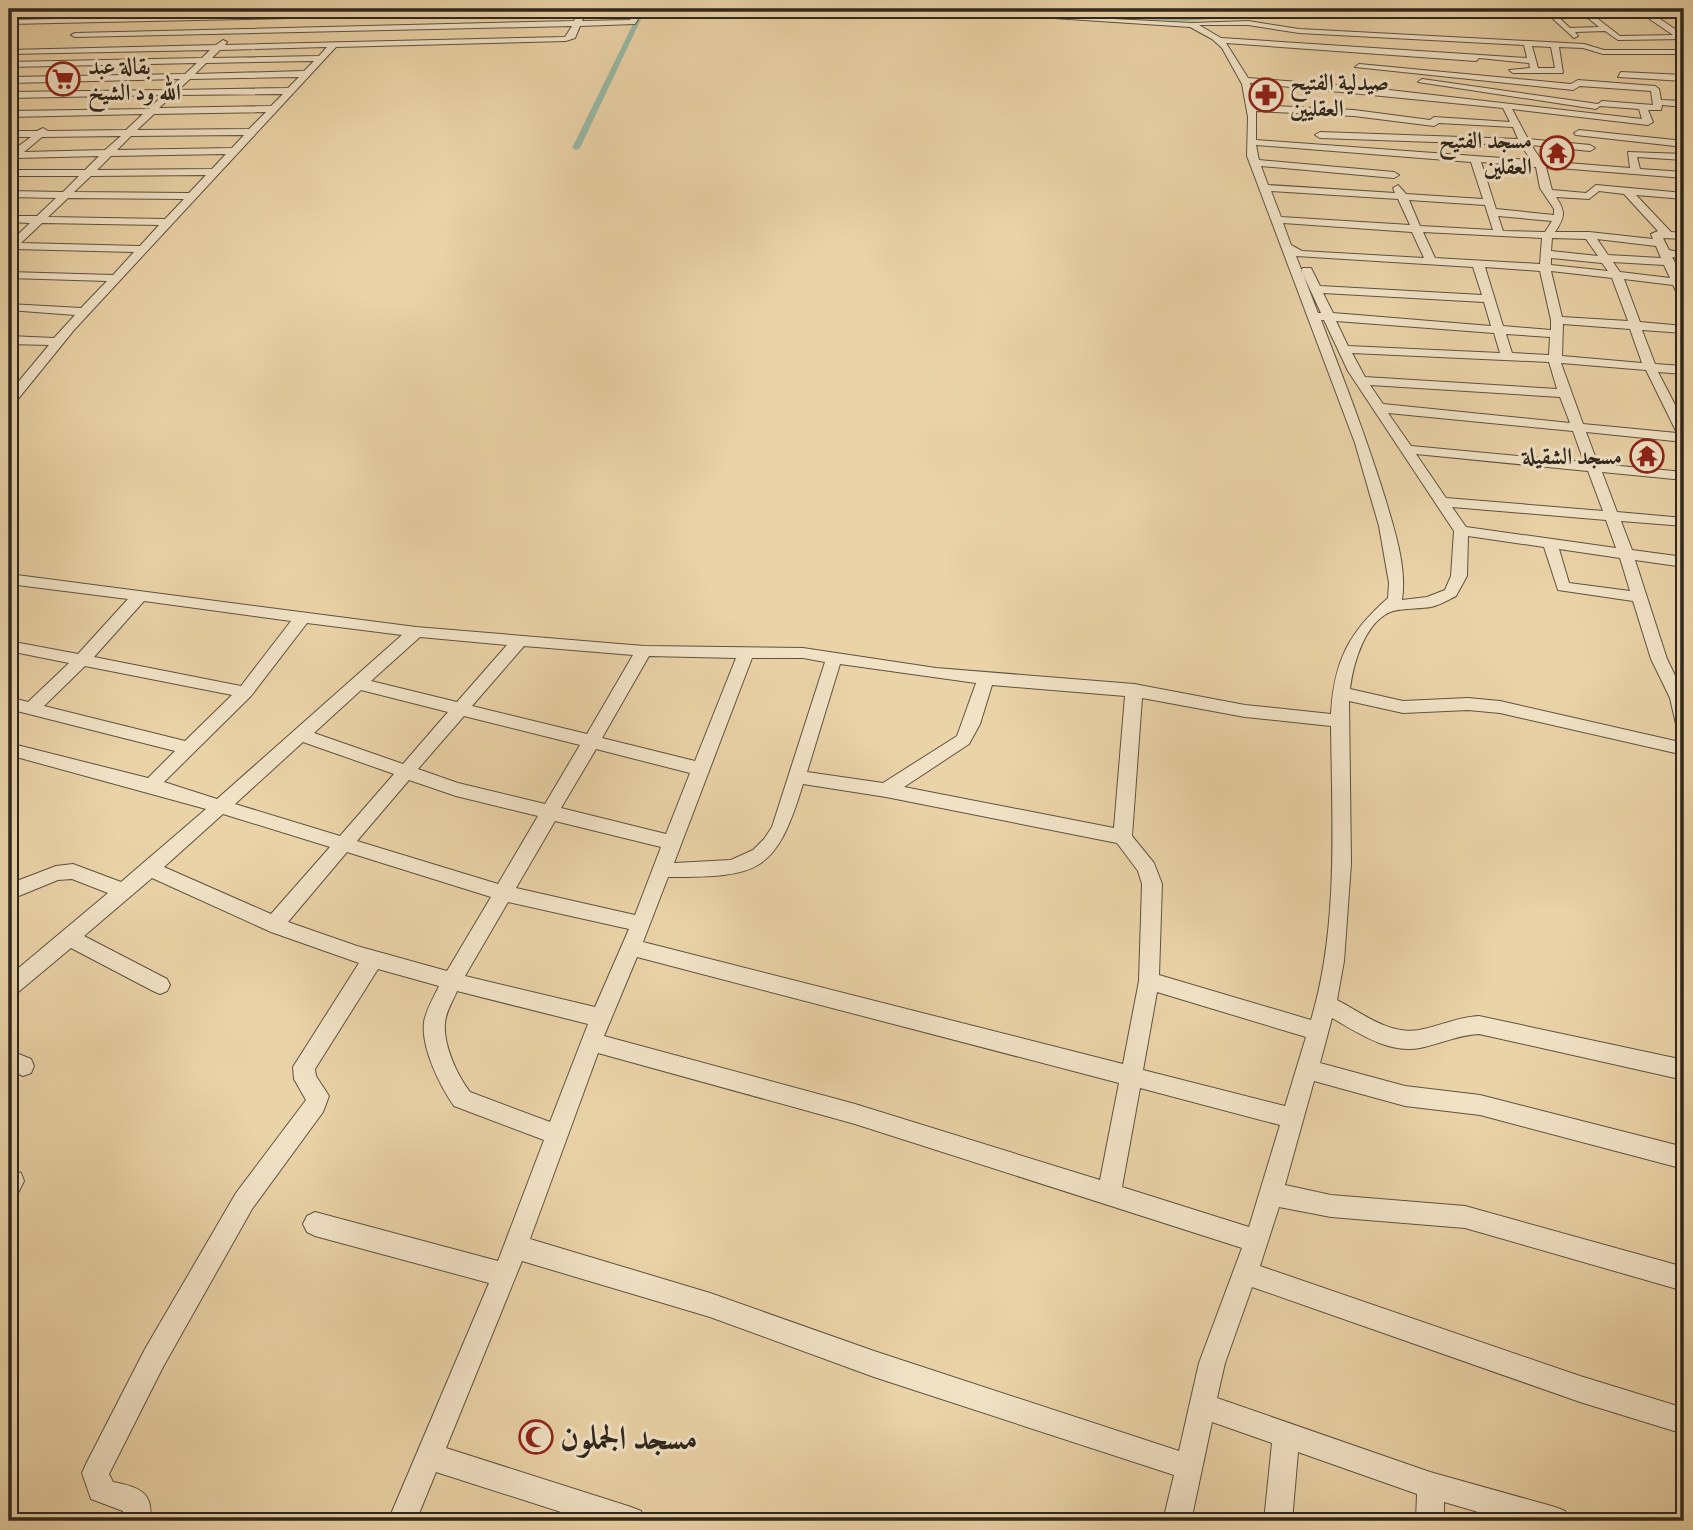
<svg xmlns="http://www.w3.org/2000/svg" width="1693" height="1530" viewBox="0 0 1693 1530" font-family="Vollkorn,Amiri,serif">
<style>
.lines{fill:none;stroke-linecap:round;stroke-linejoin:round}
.canal{fill:#98b8a4;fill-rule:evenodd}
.minor-casing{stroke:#5e5240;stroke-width:2}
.minor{fill:#f1e2c6;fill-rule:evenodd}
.labels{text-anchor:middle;stroke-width:6;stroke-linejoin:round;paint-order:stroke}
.far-poi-label{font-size:23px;font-weight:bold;fill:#2f271d;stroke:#f1e2c6;text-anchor:start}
.near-poi-label{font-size:33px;font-weight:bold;fill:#2f271d;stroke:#f1e2c6;text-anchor:start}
</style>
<rect width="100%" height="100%" fill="#ead3a7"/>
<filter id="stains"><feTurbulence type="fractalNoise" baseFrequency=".00286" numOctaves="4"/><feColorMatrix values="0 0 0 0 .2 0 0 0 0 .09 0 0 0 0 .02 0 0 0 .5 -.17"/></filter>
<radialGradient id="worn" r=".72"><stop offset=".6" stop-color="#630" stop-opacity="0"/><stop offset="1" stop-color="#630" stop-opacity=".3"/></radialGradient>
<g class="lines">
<polygon class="canal" points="865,9 985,9 1187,17 1334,9 1187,21 947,11 642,17 580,148 576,150 572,148 638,14"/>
<defs>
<g id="minor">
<polygon points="9,9 55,9 9,12"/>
<path d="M522,9H623L586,12L582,21L630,20L636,9H644L635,24L580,26L575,38L566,41L336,47L74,330L14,404L9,405V393L49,345L9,344V336L54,338L75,315L9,310V304L81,308L107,281L9,278V272L113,275L134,252L15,249L9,252V243L30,223L9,222V216H37L56,198L9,197V191L63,192L79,176H9V170H85L99,156L17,158L9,163V153L31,137H9V131H37L43,128L48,131L126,130L143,114L9,117V111L149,109L163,95L9,98V92L168,90L180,79L9,83V77L185,74L197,63L9,67V62L202,58L210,50L9,54V50L216,45L223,40L227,42L225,45L565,37L572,26L75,37L71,35L75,33L574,21L578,12L9,24V20ZM327,47L319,56L212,58L220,50ZM314,61L304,71L195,74L206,63ZM299,77L288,88L178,90L190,79ZM283,94L271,106L159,108L173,95ZM266,112L249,129L137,130L154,114ZM244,135L232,148L117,150L131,136ZM121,136L105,150L24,152L42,137ZM226,154L212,169L97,170L111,156ZM206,175L189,193L74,192L91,176ZM68,198L184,199L165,219L48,217ZM42,223L159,225L140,246L21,243Z"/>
<path d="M918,9L1191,23L1248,21L1299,29L1584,44L1604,50H1684V54H1603L1583,48L1559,47L1563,73H1513L1509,70L1530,68L1529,63L1479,58L1476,61L1226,43L1248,78L1363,87L1642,119L1639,109L1600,106L1596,109L1418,82L1422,79L1598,104L1602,101L1653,105L1651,91L1580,86L1573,90L1355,67L1359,64L1571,84L1578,80L1655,86L1659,89L1661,100L1684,101V107L1662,105L1661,110H1648L1653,122L1648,125L1512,109L1528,139L1590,145L1595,148L1590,151L1531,145L1542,161L1630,168L1628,152L1684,154V160L1637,157L1640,169L1684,172V178L1546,167L1552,190L1586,193L1596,185L1684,193V199L1636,195L1671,232L1684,233V239L1663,238L1669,250L1684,253V259L1672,257L1684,280V300L1680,299L1673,285L1624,279L1640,322L1684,326V333L1642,330L1655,364L1684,366V374L1658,372L1684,422V442L1586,432L1598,464L1684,472V480L1602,472L1617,512L1684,518V526L1621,521L1632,550L1684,557V567L1635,560L1667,659L1684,694V730L1676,724L1670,698L1651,659L1633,601L1558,590L1544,547L1468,536L1467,576L1456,596C1448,600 1440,605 1431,607C1419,609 1405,608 1393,611C1365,620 1353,664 1350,689L1403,701L1468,698L1500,701L1684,743V755L1500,713L1468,710L1403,713L1349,701L1351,864L1344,961L1337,1000C1362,1013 1389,1035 1419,1030C1440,1026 1458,1017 1479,1016L1684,1060V1080L1479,1034C1458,1035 1440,1044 1420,1048C1389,1054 1358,1033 1332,1018L1320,1063L1405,1086L1480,1095L1684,1147V1169L1480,1115L1405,1106L1314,1081L1285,1185L1331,1195L1465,1206L1684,1267V1291L1465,1228L1331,1217L1279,1207L1260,1266L1580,1376L1684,1408V1434L1580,1402L1252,1287L1225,1363L1217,1398L1430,1472L1555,1507L1565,1511L1569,1521H1509L1444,1502V1521H1416L1417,1494L1298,1452L1292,1521H1264L1272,1443L1212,1422L1191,1521H1163L1174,1475L874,1377L710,1317L522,1261L446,1448L631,1507L641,1511L645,1521H589L436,1472L416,1521H388L489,1283L315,1236L307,1232L303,1224L307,1216L315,1212L498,1261L544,1140L454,1106C440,1086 421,1048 424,1022C426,1010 434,997 439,986L378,969L315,1069L316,1076L329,1096L323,1112L252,1209L163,1367L109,1474L113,1482C139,1487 154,1492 150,1521H122L123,1511L91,1499L82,1473L86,1464L145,1349L236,1193L306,1100L294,1079L293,1067L359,963L271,932L152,878L84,936L167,979L170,985L167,991L160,994L153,991L71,948L16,994L9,997V976L108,893L72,879L58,880L9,900V884L56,866L73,864L121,882L206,809L9,755V743L148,778L175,751L9,709V697L28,702L69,663L9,651V641L78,654L128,599L9,584V574L416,627L644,646L803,648L936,668L1134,684L1245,705L1331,714C1334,662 1348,633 1388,598L1389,583L1379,526L1355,443L1247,156L1248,117L1242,84L1222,48L1212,39L1190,27ZM1199,25H1248L1299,33L1524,45L1527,58L1221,38ZM1532,46L1551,47L1555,68H1538ZM1250,83L1503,108L1510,122L1434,117L1430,120L1354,110L1256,105ZM1256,111L1354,116L1434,126L1439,123L1513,127L1518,139L1320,132L1315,135L1320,138L1521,145L1531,160L1256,140ZM1256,145L1471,162L1483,199L1406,194L1398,185L1393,188L1395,193L1268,185L1261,166L1394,178L1399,175L1394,172L1259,160ZM1481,162L1536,167L1540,188L1554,209V215L1496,209ZM1271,191L1398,199L1410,225L1281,217ZM1599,191L1624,194L1658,231L1651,234L1653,239L1589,232H1555C1565,217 1566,212 1556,197L1589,199ZM1409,200L1485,205L1493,230L1420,226ZM1498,216L1552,221L1545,232L1503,231ZM1283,223L1412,232L1424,258L1302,251L1291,245ZM1423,232L1542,238L1540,264L1435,258ZM1552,238L1586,239L1598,256L1551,251ZM1597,239L1656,246L1661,258L1608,255ZM1296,256L1473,267L1482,295L1320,286L1311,268H1303L1301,270L1321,313H1318ZM1551,258L1602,263L1608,271L1551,265ZM1613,262L1664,265L1670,278L1620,272ZM1485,267L1540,271L1551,320V330L1503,326ZM1551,271L1612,278L1628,321L1562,317ZM1323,293L1484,302L1491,326L1333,313ZM1321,320H1324L1348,371L1454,531L1451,576L1445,590L1427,597L1402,600C1407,568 1395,532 1386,501C1367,439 1344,380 1321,320ZM1336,321L1494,333L1500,353L1348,346ZM1563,324L1630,329L1642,363L1562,356ZM1506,334L1550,337L1549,355L1512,353ZM1352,353L1549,362L1557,389L1365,377ZM1561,363L1646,370L1677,433L1583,424ZM1370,385L1560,397L1570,423L1383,404ZM1388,413L1573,431L1584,462L1411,446ZM1416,454L1588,471L1603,511L1446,498ZM1452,507L1606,520L1616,548L1466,527ZM1559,549L1620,558L1630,591L1569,583ZM144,601L291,621L241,686L94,657ZM307,623L402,635L217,799L164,782L251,696ZM420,637L507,645L457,702L371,681ZM524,646L633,655L587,734L472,706ZM649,656L736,658L695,761L602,738ZM752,658H803L825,662L772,827L764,839L753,850L731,860L674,863ZM840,664L976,683L957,736L883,783L807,772ZM85,666L232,695L185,741L44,706ZM992,685L1125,696L1114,828L904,787L969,744L980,724ZM361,690L448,712L403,764L314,733ZM1142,698L1245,717L1331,726C1332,823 1339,926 1311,1020L1159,975L1162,884L1154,863L1132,836ZM464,716L580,745L545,804L458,783L418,769ZM303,742L394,774L340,836L235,804ZM596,749L690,773L666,834L561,808ZM409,780L456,796L538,816L498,884L357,841ZM803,784L886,797L1117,843L1138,871L1142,884L1139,981L1123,1064L643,942L668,877C759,877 776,873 803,784ZM223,814L330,847L271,914L164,867ZM555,821L661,847L635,915L516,888ZM347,852L491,897L447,971L357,946L288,922ZM508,902L629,929L595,1007L465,976ZM637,957L1119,1083L1100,1180L855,1104L604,1036ZM457,991L588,1024L550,1122L470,1092C457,1075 443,1045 445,1023C446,1011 453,1001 457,991ZM1157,992L1306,1037L1285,1106L1143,1070ZM598,1053L855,1124L1242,1248L1199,1363L1179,1451L874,1351L710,1293L530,1239ZM1140,1088L1280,1125L1249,1227L1122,1187Z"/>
<polygon points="1542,9 1550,9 1570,28 1599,27 1577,9 1585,9 1620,36 1673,35 1635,9 1679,9 1675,11 1648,11 1684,35 1684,39 1618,40 1605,31 1575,32 1578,36 1574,38"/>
<polygon points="1621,72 1684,75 1684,81 1618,77"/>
<polygon points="1579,130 1684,141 1684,147 1576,135 1574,133"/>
<polygon points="9,1050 31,1059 34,1066 31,1073 23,1076 9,1069"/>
<polygon points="13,1170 21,1173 24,1181 17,1195 9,1198 9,1172"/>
</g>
</defs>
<use href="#minor" class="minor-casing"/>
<use href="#minor" class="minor"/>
</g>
<defs>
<symbol id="supermarket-ring" viewBox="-11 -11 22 22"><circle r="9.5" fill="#f1e2c6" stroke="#8f2418" stroke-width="1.5"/><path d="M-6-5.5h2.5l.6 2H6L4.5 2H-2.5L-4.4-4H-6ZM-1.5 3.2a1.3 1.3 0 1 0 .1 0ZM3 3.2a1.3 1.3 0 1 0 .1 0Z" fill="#8f2418"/></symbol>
<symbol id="pharmacy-ring" viewBox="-11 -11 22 22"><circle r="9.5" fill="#f1e2c6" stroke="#8f2418" stroke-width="1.5"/><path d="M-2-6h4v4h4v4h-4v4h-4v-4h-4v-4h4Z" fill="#8f2418"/></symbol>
<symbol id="temple-ring" viewBox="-11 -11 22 22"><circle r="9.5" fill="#f1e2c6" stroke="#8f2418" stroke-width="1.5"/><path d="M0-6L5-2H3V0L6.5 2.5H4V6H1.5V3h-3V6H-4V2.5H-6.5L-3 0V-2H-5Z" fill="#8f2418"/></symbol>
<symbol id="mosque-ring" viewBox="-11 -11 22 22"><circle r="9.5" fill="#f1e2c6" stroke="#8f2418" stroke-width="1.5"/><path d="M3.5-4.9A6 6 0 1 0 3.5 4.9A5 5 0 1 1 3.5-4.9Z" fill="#8f2418"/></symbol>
</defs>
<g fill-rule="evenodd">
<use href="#supermarket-ring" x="44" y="60" width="38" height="38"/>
<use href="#pharmacy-ring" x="1247" y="76" width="38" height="38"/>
<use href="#temple-ring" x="1538" y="134" width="38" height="38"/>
<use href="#temple-ring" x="1628" y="437" width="38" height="38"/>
<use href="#mosque-ring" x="517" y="1418" width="38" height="38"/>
</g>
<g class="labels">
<g class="far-poi-label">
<text x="88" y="74">بقالة عبد<tspan x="88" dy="26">الله ود الشيخ</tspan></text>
<text x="1290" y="90">صيدلية الفتيح<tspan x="1290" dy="26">العقليين</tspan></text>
<text x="1532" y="148" text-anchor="end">مسجد الفتيح<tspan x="1532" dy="26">العقلين</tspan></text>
<text x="1622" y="464" text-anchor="end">مسجد الشقيلة</text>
</g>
<g class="near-poi-label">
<text x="560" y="1449">مسجد الجملون</text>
</g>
</g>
<rect width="1693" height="1530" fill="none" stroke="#ead3a7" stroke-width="35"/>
<rect x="10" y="10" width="1672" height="1509" fill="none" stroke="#2f271d" stroke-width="3.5"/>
<rect x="18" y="18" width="1658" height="1495" fill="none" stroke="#2f271d" stroke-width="2"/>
<rect width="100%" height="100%" filter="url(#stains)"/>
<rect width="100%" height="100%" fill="url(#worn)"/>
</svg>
